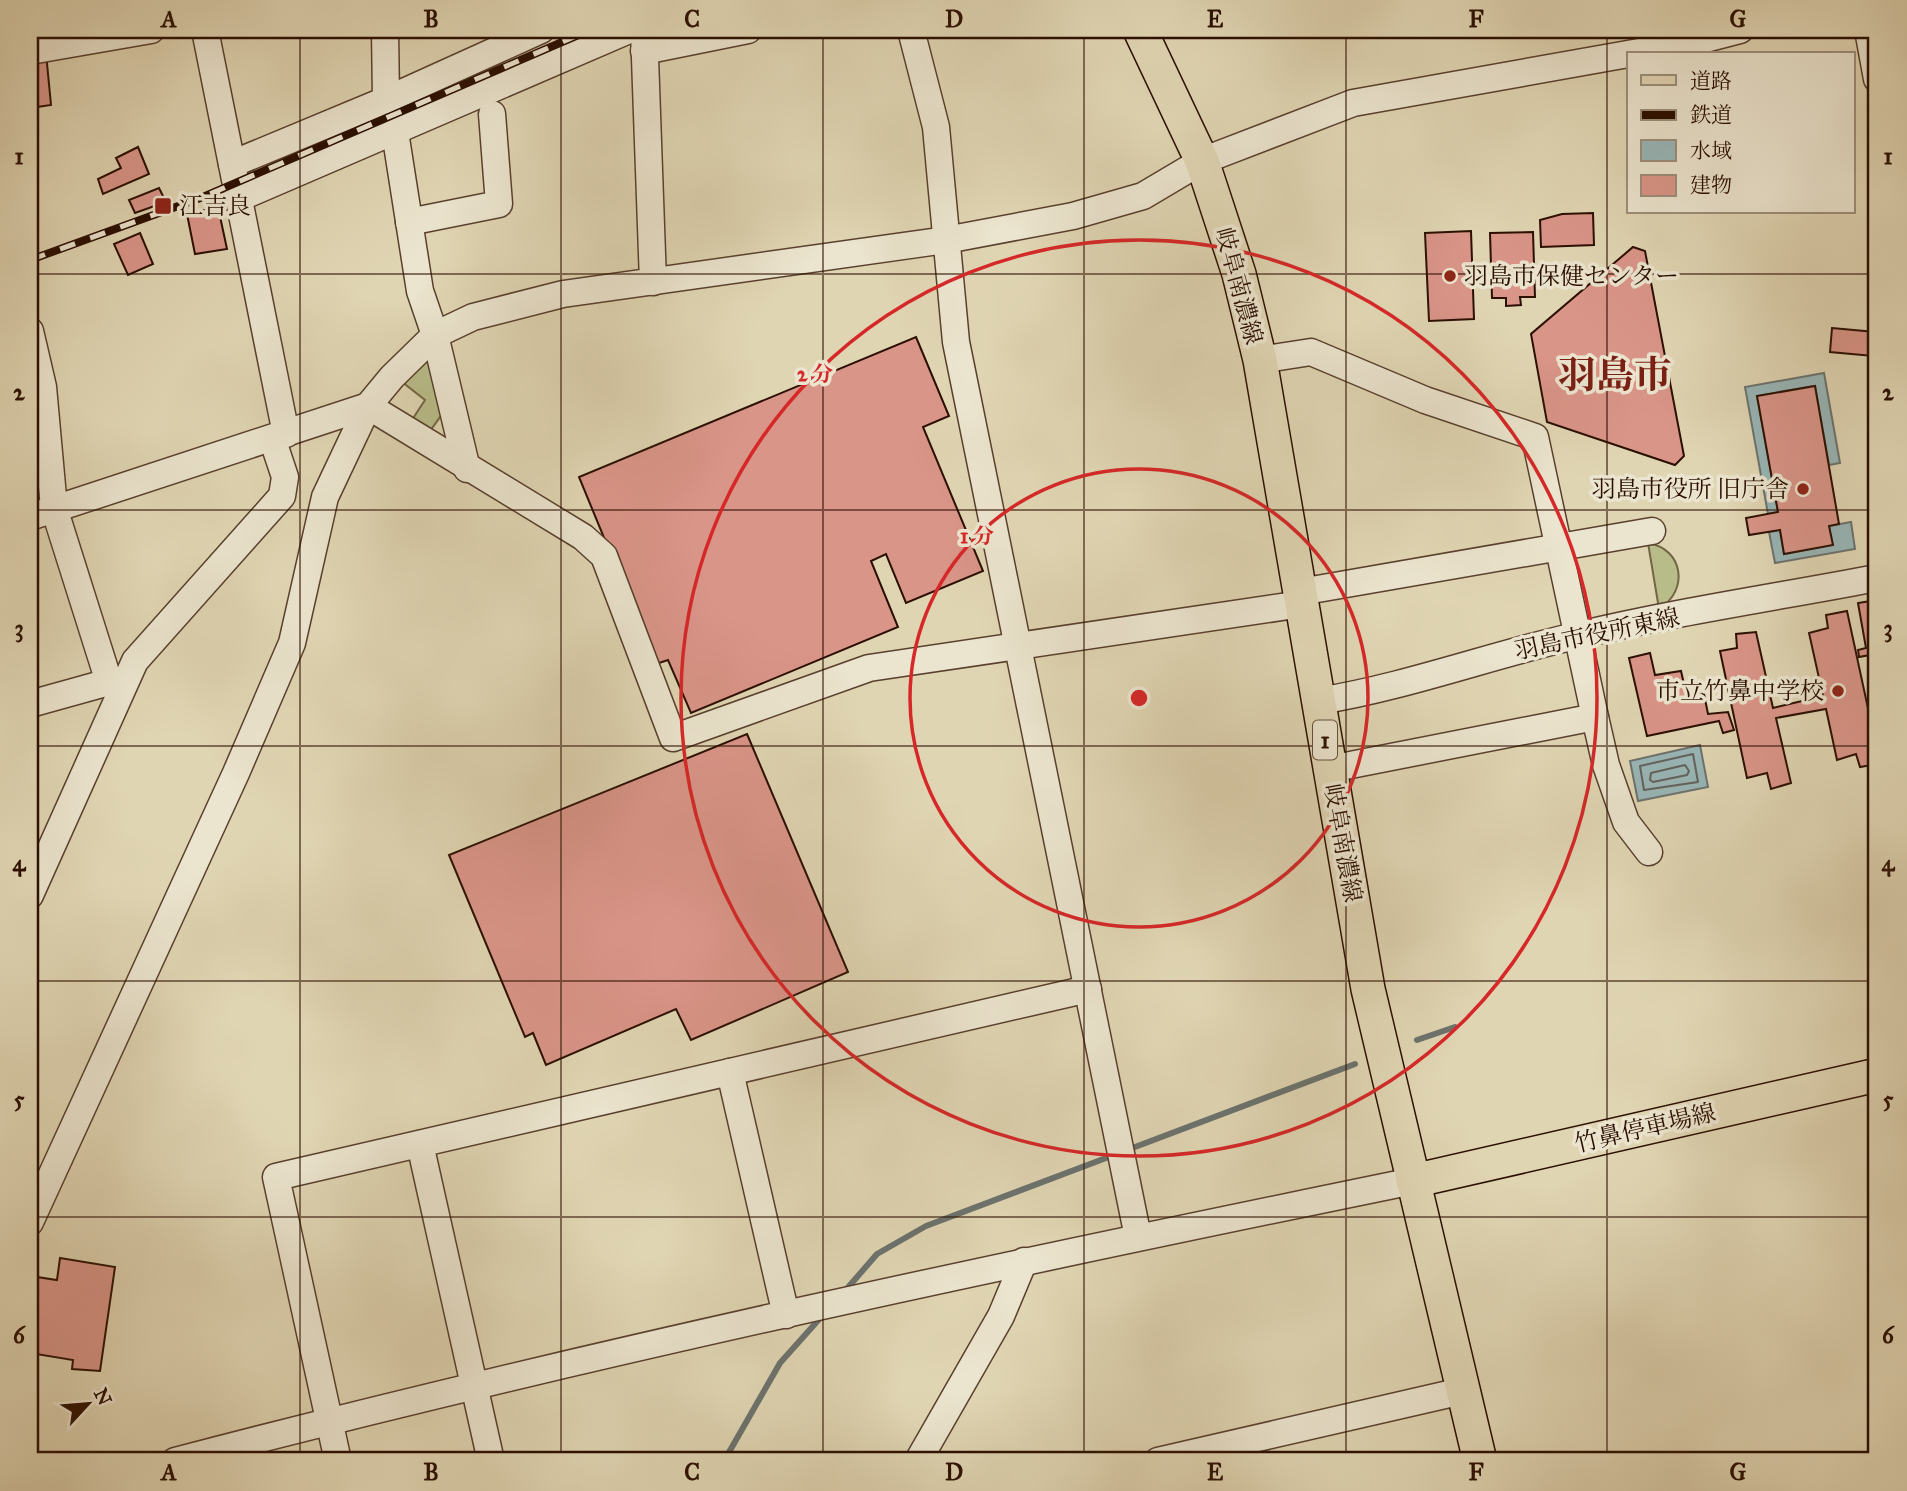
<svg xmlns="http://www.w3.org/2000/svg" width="1907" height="1491" viewBox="0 0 1907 1491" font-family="'IM FELL Great Primer','Noto Serif JP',serif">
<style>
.green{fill:#b8bc89;stroke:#726644;stroke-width:2}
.water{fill:#98b6b7;stroke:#6c736e;stroke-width:2}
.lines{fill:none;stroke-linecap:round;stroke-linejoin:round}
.shore{stroke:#62625c;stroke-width:2}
.stream{stroke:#6c736e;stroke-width:6}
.building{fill:#da9589;stroke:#2b0f00;stroke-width:2}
.minor-casing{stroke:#58402d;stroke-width:29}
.major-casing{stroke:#2b0f00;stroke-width:36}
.minor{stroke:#ebe4ce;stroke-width:26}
.major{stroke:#e0d5b3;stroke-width:33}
.rail-casing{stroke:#2b0f00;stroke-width:8}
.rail{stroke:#ebe4ce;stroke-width:5;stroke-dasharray:16;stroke-linecap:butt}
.grid{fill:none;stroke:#2b0f00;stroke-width:2;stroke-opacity:0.55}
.ring{fill:none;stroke:#d62828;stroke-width:3.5}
.poi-dot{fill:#8f2418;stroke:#ebe4ce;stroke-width:2.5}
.labels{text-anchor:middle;stroke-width:7;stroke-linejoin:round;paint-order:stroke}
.shield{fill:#ebe4ce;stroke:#654f3e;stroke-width:2}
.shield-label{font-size:23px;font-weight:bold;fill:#2b0f00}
.poi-label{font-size:24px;fill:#2b0f00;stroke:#ebe4ce;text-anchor:start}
.street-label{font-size:24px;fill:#2b0f00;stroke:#ebe4ce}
.town-label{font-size:38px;font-weight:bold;fill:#7a1f14;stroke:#ebe4ce}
.centre{fill:#d62828;stroke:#ebe4ce;stroke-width:3.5}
.ring-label{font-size:21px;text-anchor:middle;font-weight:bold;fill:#d62828;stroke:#ebe4ce;stroke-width:7;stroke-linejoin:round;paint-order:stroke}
.neatline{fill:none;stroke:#2b0f00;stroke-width:2.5}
.grid-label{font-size:23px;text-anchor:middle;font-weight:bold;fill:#2b0f00}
</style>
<rect width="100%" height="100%" fill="#e0d5b3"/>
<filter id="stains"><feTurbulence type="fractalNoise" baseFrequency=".00286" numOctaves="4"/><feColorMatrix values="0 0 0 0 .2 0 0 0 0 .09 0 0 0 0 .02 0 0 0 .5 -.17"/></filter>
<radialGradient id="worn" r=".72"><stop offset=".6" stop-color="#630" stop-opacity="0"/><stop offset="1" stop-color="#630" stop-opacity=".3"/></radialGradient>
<g class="green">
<polygon points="435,342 450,403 425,438 408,426 425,400 397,378"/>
<path d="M1648,543C1684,549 1689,591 1659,609Z"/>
</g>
<g class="water">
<polygon points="1824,373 1840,463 1829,465 1815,386 1757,396 1778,512 1768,514 1745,387"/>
<polygon points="1851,522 1855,549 1775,563 1769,532 1780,530 1784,554 1832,545 1829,526"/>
<polygon points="1700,745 1708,787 1638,801 1630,761"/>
</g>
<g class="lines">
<g class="shore">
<polygon points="1693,754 1698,782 1644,790 1640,766"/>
<polygon points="1685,765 1689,771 1687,775 1653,782 1650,780 1651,773"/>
</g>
<g class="stream">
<polyline points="1417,1040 1455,1027"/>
<polyline points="1127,1150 1355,1064"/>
<polyline points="844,1292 877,1254 926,1226 1114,1155"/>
<polyline points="724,1461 780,1363 822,1316"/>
</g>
</g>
<g class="building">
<polygon points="46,53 51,105 30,108 30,56"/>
<polygon points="138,147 149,174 103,194 98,179 121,168 116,158"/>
<polygon points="159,188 166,202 135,213 129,200"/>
<polygon points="218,207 227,249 195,254 187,214"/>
<polygon points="1593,213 1594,245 1541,247 1540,220 1562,214"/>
<polygon points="1471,231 1474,319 1429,321 1425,233"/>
<polygon points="1533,232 1535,297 1520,297 1521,305 1506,306 1506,298 1492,298 1490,233"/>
<polygon points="140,233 153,264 128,275 114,244"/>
<polygon points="1633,247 1645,251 1684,456 1675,465 1547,422 1531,334"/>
<polygon points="1832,328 1875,332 1873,356 1830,352"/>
<polygon points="916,337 949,416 923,427 983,571 906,603 886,554 871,561 898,627 691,713 668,660 656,664 579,477"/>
<polygon points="1815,386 1839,524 1829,526 1833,545 1784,554 1780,530 1749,535 1746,518 1778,512 1757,396"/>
<polygon points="1877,600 1877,670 1873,670 1870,655 1859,657 1858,650 1866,648 1858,603"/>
<polygon points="1847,611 1877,750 1877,764 1860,767 1856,754 1837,760 1826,709 1776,718 1791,783 1771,789 1767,773 1747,778 1720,651 1737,648 1736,634 1756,632 1773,708 1823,696 1809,633 1828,628 1826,615"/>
<polygon points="1650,653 1655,675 1681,671 1687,697 1704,694 1708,714 1728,712 1734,730 1723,733 1719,721 1647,736 1629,658"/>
<polygon points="747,734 848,972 691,1040 676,1009 546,1065 533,1033 525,1037 449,855"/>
<polygon points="60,1258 115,1267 100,1371 72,1369 73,1360 30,1353 30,1276 57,1280"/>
</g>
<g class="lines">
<defs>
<g id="minor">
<polyline points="205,30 286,434"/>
<polyline points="385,30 386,100"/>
<polyline points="644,30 653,282"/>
<polyline points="911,30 936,127 956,342 1138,1237"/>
<polyline points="1868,30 1877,79"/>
<polyline points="30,51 151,30"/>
<polyline points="644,51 748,30"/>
<polyline points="395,132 420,291 435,335 467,469"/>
<polyline points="232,164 386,100 541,30"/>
<polyline points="239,198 629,30"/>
<polyline points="409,222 499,204 492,114"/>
<polyline points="30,331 43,387 54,508 109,682"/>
<polyline points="1260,360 1311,352 1425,400 1535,437 1595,717 1330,769"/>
<polyline points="368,406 583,537 604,556 673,738 869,668 1302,604"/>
<polyline points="30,517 368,406"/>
<polyline points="1300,592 1652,531"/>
<path d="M1319,701C1405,687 1489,656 1575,636C1675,612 1777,597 1877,578"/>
<polyline points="30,704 109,682 120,688"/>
<polyline points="1595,717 1606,765 1626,822 1649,852"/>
<polyline points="30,895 135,661 282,496 285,477 272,438"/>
<polyline points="730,1072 786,1315"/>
<polyline points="420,1144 491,1461"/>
<polyline points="30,1222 236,773 292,643 325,497 368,406 392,377 435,335 473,317 563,294 946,240 1073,216 1143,196 1202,161 1353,103 1690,43 1740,30"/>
<path d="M175,1461C584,1354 998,1266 1413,1181"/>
<polyline points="338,1461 276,1177 1088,989"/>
<polyline points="918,1461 1001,1316 1024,1261"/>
<polyline points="1158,1461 1462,1391"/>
</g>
<g id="major">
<polyline points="1140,30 1202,161 1239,274 1260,360 1368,989 1480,1461"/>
<polyline points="1413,1181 1877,1075"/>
</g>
</defs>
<use href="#minor" class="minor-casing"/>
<use href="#major" class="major-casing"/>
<use href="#minor" class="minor"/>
<use href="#major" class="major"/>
<defs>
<polyline id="rail" points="30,260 203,197 590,30"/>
</defs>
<use href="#rail" class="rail-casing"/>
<use href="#rail" class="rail"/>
</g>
<path class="grid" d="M300,30V1461M561,30V1461M823,30V1461M1084,30V1461M1346,30V1461M1607,30V1461M30,274H1877M30,510H1877M30,746H1877M30,981H1877M30,1217H1877"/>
<g class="ring">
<circle cx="1139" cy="698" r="229"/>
<circle cx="1139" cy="698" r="458"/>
</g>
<g class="poi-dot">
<rect x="154" y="197" width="18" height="18" rx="3.5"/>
<circle cx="1450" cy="276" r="7"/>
<circle cx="1803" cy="489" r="7"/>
<circle cx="1838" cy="691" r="7"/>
</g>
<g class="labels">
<rect class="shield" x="1313" y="720.5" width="24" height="39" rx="5"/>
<g class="shield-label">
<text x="1325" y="748">1</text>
</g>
<g class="poi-label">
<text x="179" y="214">江吉良</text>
<text x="1464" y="284">羽島市保健センター</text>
<text x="1789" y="497" text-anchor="end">羽島市役所 旧庁舎</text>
<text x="1824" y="699" text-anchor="end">市立竹鼻中学校</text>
</g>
<g class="street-label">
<text transform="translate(1239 286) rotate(75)" y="8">岐阜南濃線</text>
<text transform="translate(1597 634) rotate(-12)" y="8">羽島市役所東線</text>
<text transform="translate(1343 843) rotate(80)" y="8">岐阜南濃線</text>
<text transform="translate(1645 1128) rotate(-13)" y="8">竹鼻停車場線</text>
</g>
<g class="town-label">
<text x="1615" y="388">羽島市</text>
</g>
</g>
<circle cx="1139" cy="698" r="10" class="centre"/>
<g class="ring-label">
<text x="815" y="381">2 分</text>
<text x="977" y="543">1 分</text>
</g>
<rect width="1907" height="1491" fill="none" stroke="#e0d5b3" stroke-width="77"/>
<rect x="1627" y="52" width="228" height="161" fill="#ebe4ce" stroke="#9e8f7c" stroke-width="2"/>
<rect x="1641" y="75" width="35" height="10" fill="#e0d5b3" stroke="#9e8f7c" stroke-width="2"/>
<text x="1690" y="88" font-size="21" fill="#2b0f00">道路</text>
<rect x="1641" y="110" width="35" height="10" fill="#2b0f00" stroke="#9e8f7c" stroke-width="2"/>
<text x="1690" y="122" font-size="21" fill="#2b0f00">鉄道</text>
<rect x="1641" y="140" width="35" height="21" fill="#98b6b7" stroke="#9e8f7c" stroke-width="2"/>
<text x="1690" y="158" font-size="21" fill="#2b0f00">水域</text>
<rect x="1641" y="175" width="35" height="21" fill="#da9589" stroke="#9e8f7c" stroke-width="2"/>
<text x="1690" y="192" font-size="21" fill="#2b0f00">建物</text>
<g transform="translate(88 1404) rotate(64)" stroke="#ebe4ce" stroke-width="5" paint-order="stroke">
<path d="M0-5L12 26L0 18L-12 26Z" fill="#2b0f00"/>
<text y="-10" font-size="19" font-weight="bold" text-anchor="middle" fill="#2b0f00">N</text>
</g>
<rect x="38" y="38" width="1830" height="1414" class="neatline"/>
<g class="grid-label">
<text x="169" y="27">A</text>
<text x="431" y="27">B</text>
<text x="692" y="27">C</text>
<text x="954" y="27">D</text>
<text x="1215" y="27">E</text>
<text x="1476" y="27">F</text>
<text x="1738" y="27">G</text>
<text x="19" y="164">1</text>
<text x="1888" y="164">1</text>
<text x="19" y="400">2</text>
<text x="1888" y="400">2</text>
<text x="19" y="636">3</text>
<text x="1888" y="636">3</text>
<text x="19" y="871">4</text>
<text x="1888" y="871">4</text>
<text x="19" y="1107">5</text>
<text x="1888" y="1107">5</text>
<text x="19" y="1343">6</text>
<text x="1888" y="1343">6</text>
<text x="169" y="1480">A</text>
<text x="431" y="1480">B</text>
<text x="692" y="1480">C</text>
<text x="954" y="1480">D</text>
<text x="1215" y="1480">E</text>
<text x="1476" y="1480">F</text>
<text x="1738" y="1480">G</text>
</g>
<rect width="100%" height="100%" filter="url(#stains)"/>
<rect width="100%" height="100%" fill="url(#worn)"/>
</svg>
